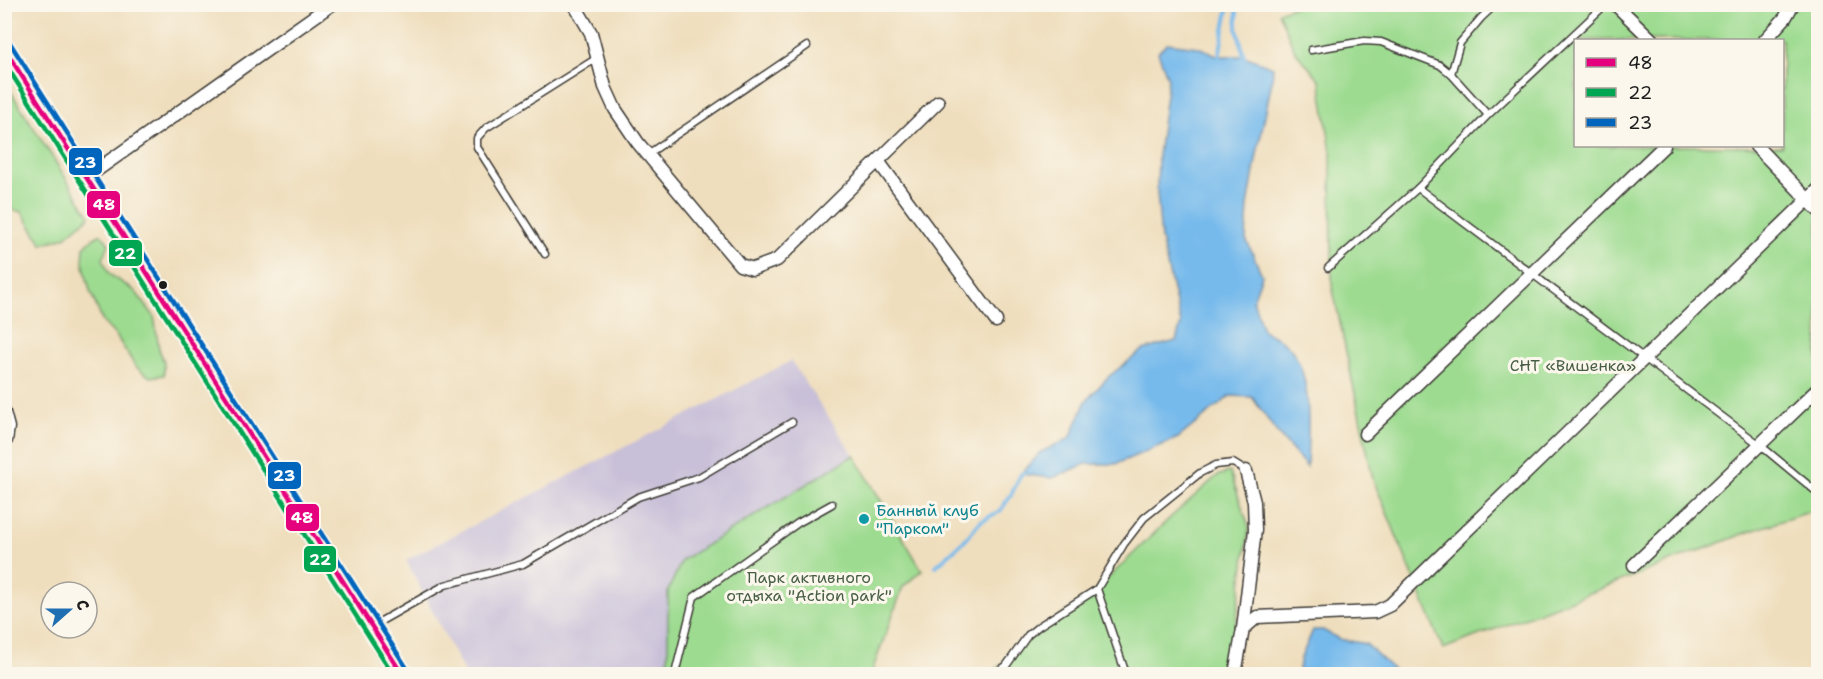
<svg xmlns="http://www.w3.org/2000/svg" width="1823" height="679" viewBox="0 0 1823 679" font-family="'Shantell Sans',sans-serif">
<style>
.industrial{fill:#c8bfd8}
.green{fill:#9ddb90;stroke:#5c7c56;stroke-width:1.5;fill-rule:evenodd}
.water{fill:#76baec;stroke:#496b84;stroke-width:1.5}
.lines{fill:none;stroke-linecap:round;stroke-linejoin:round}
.stream{stroke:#76baec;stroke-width:4}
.lane-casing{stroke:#3c3934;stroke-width:9}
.street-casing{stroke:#3c3934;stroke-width:15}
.primary-casing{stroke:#3c3934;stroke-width:22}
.lane{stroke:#fff;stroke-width:6}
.street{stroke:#fff;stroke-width:12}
.primary{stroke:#fff;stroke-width:20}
.bus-1-casing{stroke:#fbf7ec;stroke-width:9}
.bus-2-casing{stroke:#fbf7ec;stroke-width:9}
.bus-3-casing{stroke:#fbf7ec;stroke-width:9}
.bus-1{stroke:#e5007d;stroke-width:4.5}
.bus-2{stroke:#00a651;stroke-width:4.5}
.bus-3{stroke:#0065bd;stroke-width:4.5}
.bus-dot{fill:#1c1c1c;stroke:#fbf7ec;stroke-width:2}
.culture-dot{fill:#0f9aa8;stroke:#fbf7ec;stroke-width:2}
.labels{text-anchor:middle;stroke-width:6;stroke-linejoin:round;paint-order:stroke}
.park-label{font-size:16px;fill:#495f45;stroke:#fbf7ec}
.culture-label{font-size:16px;fill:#0d838f;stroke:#fbf7ec;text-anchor:start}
.line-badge{stroke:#fbf7ec;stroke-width:2}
.badge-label{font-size:16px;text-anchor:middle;font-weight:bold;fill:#fff}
</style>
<rect width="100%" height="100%" fill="#fbf7ec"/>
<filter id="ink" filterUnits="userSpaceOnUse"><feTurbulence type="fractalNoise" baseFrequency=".0167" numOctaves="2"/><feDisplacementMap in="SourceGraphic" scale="12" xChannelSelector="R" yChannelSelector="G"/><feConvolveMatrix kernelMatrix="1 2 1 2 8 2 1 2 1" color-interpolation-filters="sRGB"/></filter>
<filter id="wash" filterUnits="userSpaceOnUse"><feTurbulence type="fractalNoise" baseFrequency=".008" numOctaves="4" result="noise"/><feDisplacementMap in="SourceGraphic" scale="24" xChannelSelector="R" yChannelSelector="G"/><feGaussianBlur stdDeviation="1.35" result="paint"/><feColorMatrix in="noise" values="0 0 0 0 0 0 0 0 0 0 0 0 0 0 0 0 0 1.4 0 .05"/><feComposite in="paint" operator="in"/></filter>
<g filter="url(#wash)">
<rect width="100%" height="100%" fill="#efdebd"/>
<polygon class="industrial" points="791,361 854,455 682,560 668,644 666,674 465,674 406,560"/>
<g class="green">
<path d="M1301,4L1818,5V509L1751,531L1443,649L1373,479L1332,285L1331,152L1320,80L1295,51L1278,12ZM1576,40H1782V146H1576Z"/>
<polygon points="4,81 90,216 65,237 42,244 22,212 5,208"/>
<polygon points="101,234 109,244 103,259 109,274 135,291 154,316 159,349 164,362 164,375 150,377 136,367 117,337 103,322 90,291 83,262 84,247 91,240"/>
<polygon points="854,455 922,570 903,587 871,674 668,674 668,591 682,560"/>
<polygon points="1230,472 1249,527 1229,674 991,674 1025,642 1096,590 1171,517 1217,476"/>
</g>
<g class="water">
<path d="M1167,43L1198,47L1219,56H1244L1273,67L1272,81L1257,154L1248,206L1246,239L1262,275L1253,300L1263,330C1270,335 1281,339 1287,345C1314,371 1308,433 1307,467L1278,434L1252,397L1230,396L1178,438L1116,464H1086L1052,478L1021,474L1041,452L1070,438L1086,401L1108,377L1143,350L1176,341L1181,324L1161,239L1157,192L1158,156L1168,79L1158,52Z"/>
<polygon points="1313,630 1323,630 1339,639 1366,644 1398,674 1298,674 1301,658"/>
</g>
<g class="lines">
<g class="stream">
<polyline points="1237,4 1237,28 1244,56 1243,61"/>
<polyline points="1219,56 1229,4"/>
<polyline points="936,566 963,542 981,521 1000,511 1011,495 1021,474 1024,473"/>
</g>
</g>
</g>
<g filter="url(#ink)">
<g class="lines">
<defs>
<g id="lane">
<polyline points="1311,50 1364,41 1381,42 1440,65 1451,74 1488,115"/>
<polyline points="1451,74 1460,43 1481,18 1496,4"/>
<polyline points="648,154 807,46"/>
<polyline points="1418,188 1760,445 1818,493"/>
<polyline points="545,254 477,147 477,138 486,128 597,58"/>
<polyline points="1328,268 1418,188 1488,115 1605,5 1609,4"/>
<polyline points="4,401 11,427 9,441 4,443"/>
<polyline points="1097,589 1126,674"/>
<polyline points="374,625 445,585 523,564 638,497 699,477 792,422"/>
<polyline points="675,674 694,597 798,523 832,504"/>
<polyline points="994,674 1006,666 1028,635 1039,626 1097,589 1124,544 1144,518 1200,473 1216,465 1233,463 1246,471"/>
</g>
<g id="street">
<polyline points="574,4 591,33 605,87 615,109 638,143 740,265 753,269 777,260 938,102"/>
<polyline points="1615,4 1652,40"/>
<polyline points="1765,40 1785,18 1793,4"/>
<polyline points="1756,146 1818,210"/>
<polyline points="878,161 996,321"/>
<polyline points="87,177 332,4"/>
<polyline points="1365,434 1664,146"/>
<polyline points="1634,565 1818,389"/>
<polyline points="1243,629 1257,617 1375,612 1390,605 1818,190"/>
<polyline points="1235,674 1243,629 1255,530 1254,502 1246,471"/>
</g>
<polyline id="primary" points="4,47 402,674"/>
</defs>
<use href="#lane" class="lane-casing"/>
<use href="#street" class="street-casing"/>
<use href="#primary" class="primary-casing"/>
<use href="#lane" class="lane"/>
<use href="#street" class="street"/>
<use href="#primary" class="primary"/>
<defs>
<polyline id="bus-1" points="4,48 402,674"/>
<polyline id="bus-2" points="4,62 393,674"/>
<polyline id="bus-3" points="10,43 408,670"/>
</defs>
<use href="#bus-1" class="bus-1-casing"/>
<use href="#bus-2" class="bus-2-casing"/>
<use href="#bus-3" class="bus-3-casing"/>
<use href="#bus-1" class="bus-1"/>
<use href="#bus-2" class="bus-2"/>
<use href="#bus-3" class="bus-3"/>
</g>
</g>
<circle class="bus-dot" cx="163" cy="285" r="5"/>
<circle class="culture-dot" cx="864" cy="519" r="6"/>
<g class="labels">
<g class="park-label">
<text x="1573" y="371">СНТ «Вишенка»</text>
<text x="809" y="583">Парк активного<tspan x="809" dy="18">отдыха "Action park"</tspan></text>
</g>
<g class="culture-label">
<text x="876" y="516">Банный клуб<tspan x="876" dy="18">"Парком"</tspan></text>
</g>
</g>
<g class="line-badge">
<rect x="68" y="147" width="35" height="29" rx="6" fill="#0065bd"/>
<rect x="86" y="190" width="35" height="29" rx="6" fill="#e5007d"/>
<rect x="108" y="239" width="35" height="28" rx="6" fill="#00a651"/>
<rect x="267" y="461" width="35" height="29" rx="6" fill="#0065bd"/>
<rect x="285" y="503" width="35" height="29" rx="6" fill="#e5007d"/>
<rect x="303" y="545" width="34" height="28" rx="6" fill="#00a651"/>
</g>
<g class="badge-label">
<text x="85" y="168">23</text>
<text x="104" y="210">48</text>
<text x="125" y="259">22</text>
<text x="284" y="481">23</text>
<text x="302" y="523">48</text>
<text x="320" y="565">22</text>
</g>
<rect width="1823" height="679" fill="none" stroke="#fbf7ec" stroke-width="24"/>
<rect x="1574" y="39" width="210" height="108" fill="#fbf7ec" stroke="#a29f99" stroke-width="1.5"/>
<rect x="1586" y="58" width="30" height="9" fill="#e5007d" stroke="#a29f99" stroke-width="1.5"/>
<text x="1628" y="69" font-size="18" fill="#1c1c1c">48</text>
<rect x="1586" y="88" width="30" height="9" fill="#00a651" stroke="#a29f99" stroke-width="1.5"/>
<text x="1628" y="99" font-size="18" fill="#1c1c1c">22</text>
<rect x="1586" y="118" width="30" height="9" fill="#0065bd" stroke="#a29f99" stroke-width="1.5"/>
<text x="1628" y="129" font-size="18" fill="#1c1c1c">23</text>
<g transform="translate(69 610) rotate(69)"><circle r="28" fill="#fbf7ec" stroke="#a29f99" stroke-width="1.5"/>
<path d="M0-4.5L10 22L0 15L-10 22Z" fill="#1f6fb2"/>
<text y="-9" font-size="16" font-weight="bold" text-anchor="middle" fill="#1c1c1c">С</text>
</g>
</svg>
